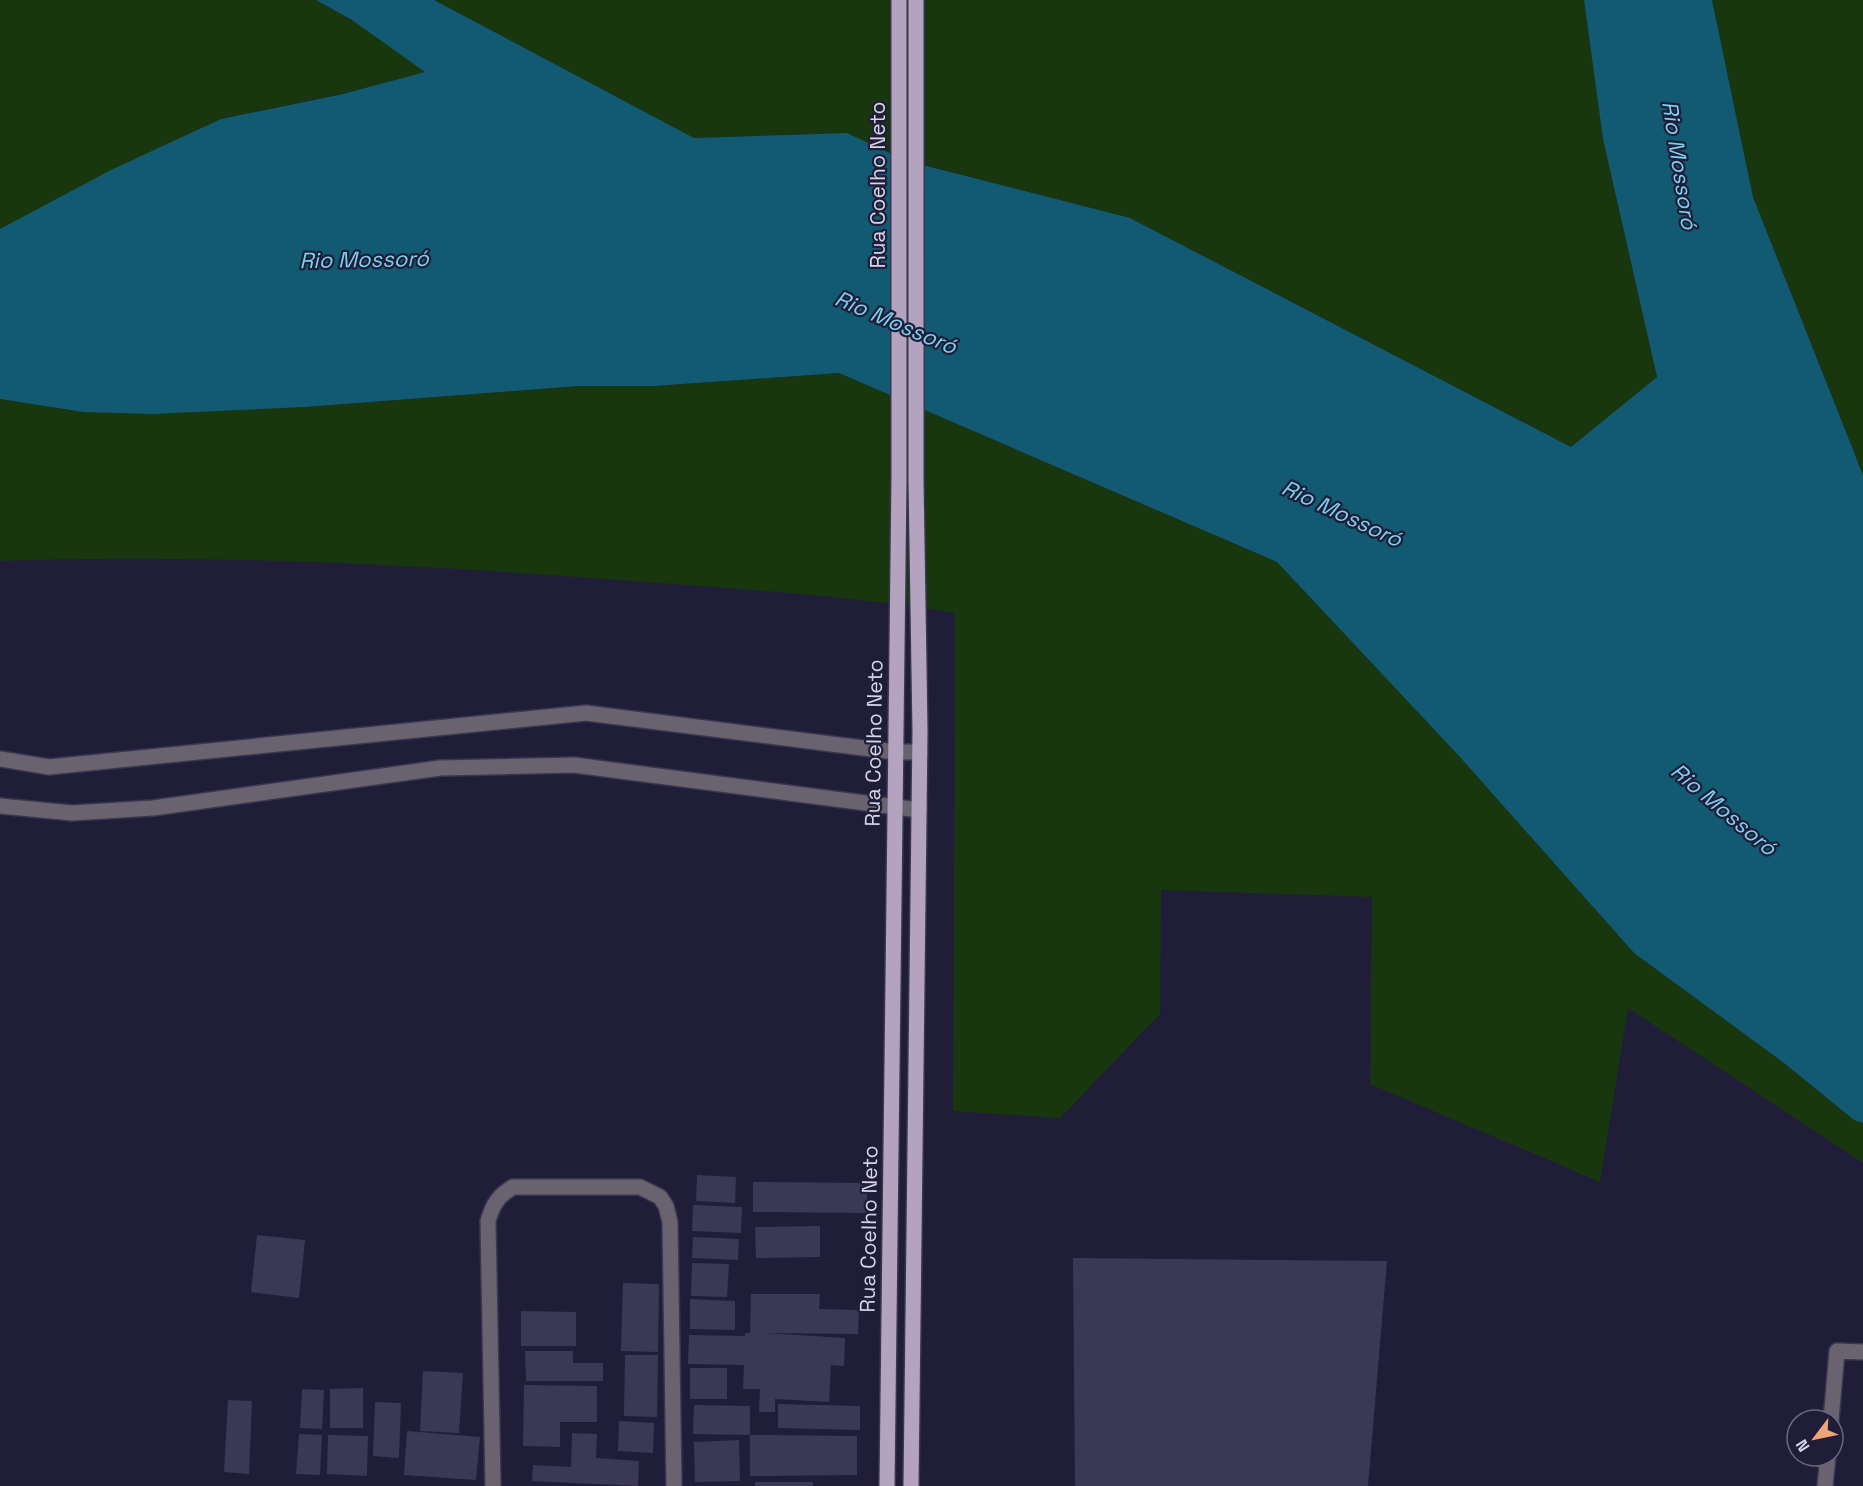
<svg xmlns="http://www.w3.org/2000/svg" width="1863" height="1486" viewBox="0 0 1863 1486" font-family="'Space Grotesk',sans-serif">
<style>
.green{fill:#18370e}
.water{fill:#115a72}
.building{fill:#3b3855}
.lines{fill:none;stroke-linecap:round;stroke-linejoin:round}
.minor-casing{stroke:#393750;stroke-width:18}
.major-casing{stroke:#393750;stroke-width:18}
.minor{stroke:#69626f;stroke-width:15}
.major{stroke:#b3a3be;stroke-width:15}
.labels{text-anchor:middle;stroke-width:4.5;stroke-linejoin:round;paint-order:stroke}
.street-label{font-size:21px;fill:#d6d5e7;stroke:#201d38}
.water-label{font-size:22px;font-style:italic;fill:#7cd1f2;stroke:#201d38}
</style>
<rect width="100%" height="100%" fill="#201d38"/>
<g class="green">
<polygon points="0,0 316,0 352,20 426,72 355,91 221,119 0,229"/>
<polygon points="434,0 1584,0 1603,139 1657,377 1571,447 1130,218 907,161 846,133 694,138"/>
<polygon points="1712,0 1863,0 1863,475 1753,197"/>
<path d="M839,373L1277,562L1459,756L1634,953L1784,1063L1854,1120L1863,1123V1163L1628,1008L1600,1182L1370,1084L1372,897L1161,890L1160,1014L1060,1118L953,1111L955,613C839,594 722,588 606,579C404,564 202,554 0,561V399L83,412L305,407L578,386H654Z"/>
</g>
<polygon class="water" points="316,0 434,0 694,138 847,133 907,161 1130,218 1571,447 1657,377 1603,139 1584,0 1712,0 1753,197 1863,475 1863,1123 1854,1120 1784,1063 1634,953 1459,756 1277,562 839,373 654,386 578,386 305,407 152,414 83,412 0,399 0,229 111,170 221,119 343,94 425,72 352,20"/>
<g class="building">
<polygon points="697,1175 736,1177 735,1203 696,1201"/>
<polygon points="753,1182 867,1183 867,1213 753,1212"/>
<polygon points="693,1205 742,1207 741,1233 692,1231"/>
<polygon points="820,1226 820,1257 756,1258 755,1227"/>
<polygon points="257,1235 305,1240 299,1298 251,1292"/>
<polygon points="693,1237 739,1239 738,1260 692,1258"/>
<polygon points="1073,1258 1387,1261 1368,1486 1075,1486"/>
<polygon points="692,1263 729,1264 727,1297 691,1296"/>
<polygon points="623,1283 659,1284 658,1352 621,1351"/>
<polygon points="751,1294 820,1294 819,1309 859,1310 858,1334 765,1333 845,1338 844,1366 831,1365 829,1402 775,1399 775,1412 759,1412 760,1389 743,1389 744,1365 688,1364 689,1335 745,1336 745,1333 750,1333"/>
<polygon points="690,1299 735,1301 735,1330 690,1329"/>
<polygon points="521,1311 576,1312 576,1346 521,1346"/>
<polygon points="525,1351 573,1351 573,1363 603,1363 603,1381 526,1381"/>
<polygon points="625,1355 658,1355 657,1417 624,1416"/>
<rect x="690" y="1368" width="37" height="31"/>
<polygon points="423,1371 463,1373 459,1433 420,1431"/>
<polygon points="524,1385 597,1386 597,1422 560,1422 560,1447 523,1446"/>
<polygon points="363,1388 363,1428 330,1428 330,1389"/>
<polygon points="302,1389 324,1390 322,1429 300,1428"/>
<polygon points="228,1400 252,1401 249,1474 224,1472"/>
<polygon points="375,1402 401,1403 399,1458 373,1456"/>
<polygon points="778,1404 860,1406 860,1430 778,1428"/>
<polygon points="694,1405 750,1406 750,1435 693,1434"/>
<polygon points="619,1421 654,1423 653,1453 618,1451"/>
<polygon points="407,1431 480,1437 476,1480 404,1475"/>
<polygon points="572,1433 597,1434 596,1458 639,1461 638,1486 532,1481 533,1465 571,1467"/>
<polygon points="299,1434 322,1435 320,1475 296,1474"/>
<polygon points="328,1435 368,1436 367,1476 327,1474"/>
<polygon points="750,1435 857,1436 857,1475 750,1476"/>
<polygon points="739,1440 740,1481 695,1482 694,1442"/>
<rect x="755" y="1482" width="58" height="4"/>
</g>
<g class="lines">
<defs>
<g id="minor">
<polyline points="0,759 49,767 586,713 895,752 920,752"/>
<polyline points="0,806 72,813 153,808 440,768 574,765 919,810"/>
<polyline points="1831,1420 1837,1351 1863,1352"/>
<path d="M493,1486L488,1221C493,1204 498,1196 513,1187H640L660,1197L666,1206L670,1222L674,1486"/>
<polyline points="1825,1486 1828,1456"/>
</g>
<g id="major">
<polyline points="887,1486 899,479 899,0"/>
<polyline points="911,1486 920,731 916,480 916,0"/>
</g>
</defs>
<use href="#minor" class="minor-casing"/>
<use href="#major" class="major-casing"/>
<use href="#minor" class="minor"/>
<use href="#major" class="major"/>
</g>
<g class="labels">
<g class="street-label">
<text transform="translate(878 185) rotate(-90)" y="7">Rua Coelho Neto</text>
<text transform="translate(874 743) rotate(-89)" y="7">Rua Coelho Neto</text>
<text transform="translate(869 1229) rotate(-89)" y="7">Rua Coelho Neto</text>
</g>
<g class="water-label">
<text transform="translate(1680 165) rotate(81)" y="8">Rio Mossoró</text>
<text transform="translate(364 259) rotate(-1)" y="8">Rio Mossoró</text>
<text transform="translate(896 322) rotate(23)" y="8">Rio Mossoró</text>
<text transform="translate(1342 513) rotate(25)" y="8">Rio Mossoró</text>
<text transform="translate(1724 809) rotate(40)" y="8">Rio Mossoró</text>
</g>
</g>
<g transform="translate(1815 1438) rotate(238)"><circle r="28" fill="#201d38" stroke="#69677e" stroke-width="1.5"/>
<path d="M0-4.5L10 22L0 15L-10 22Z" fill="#efa378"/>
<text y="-9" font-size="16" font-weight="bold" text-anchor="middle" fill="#d6d5e7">N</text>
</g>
</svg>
